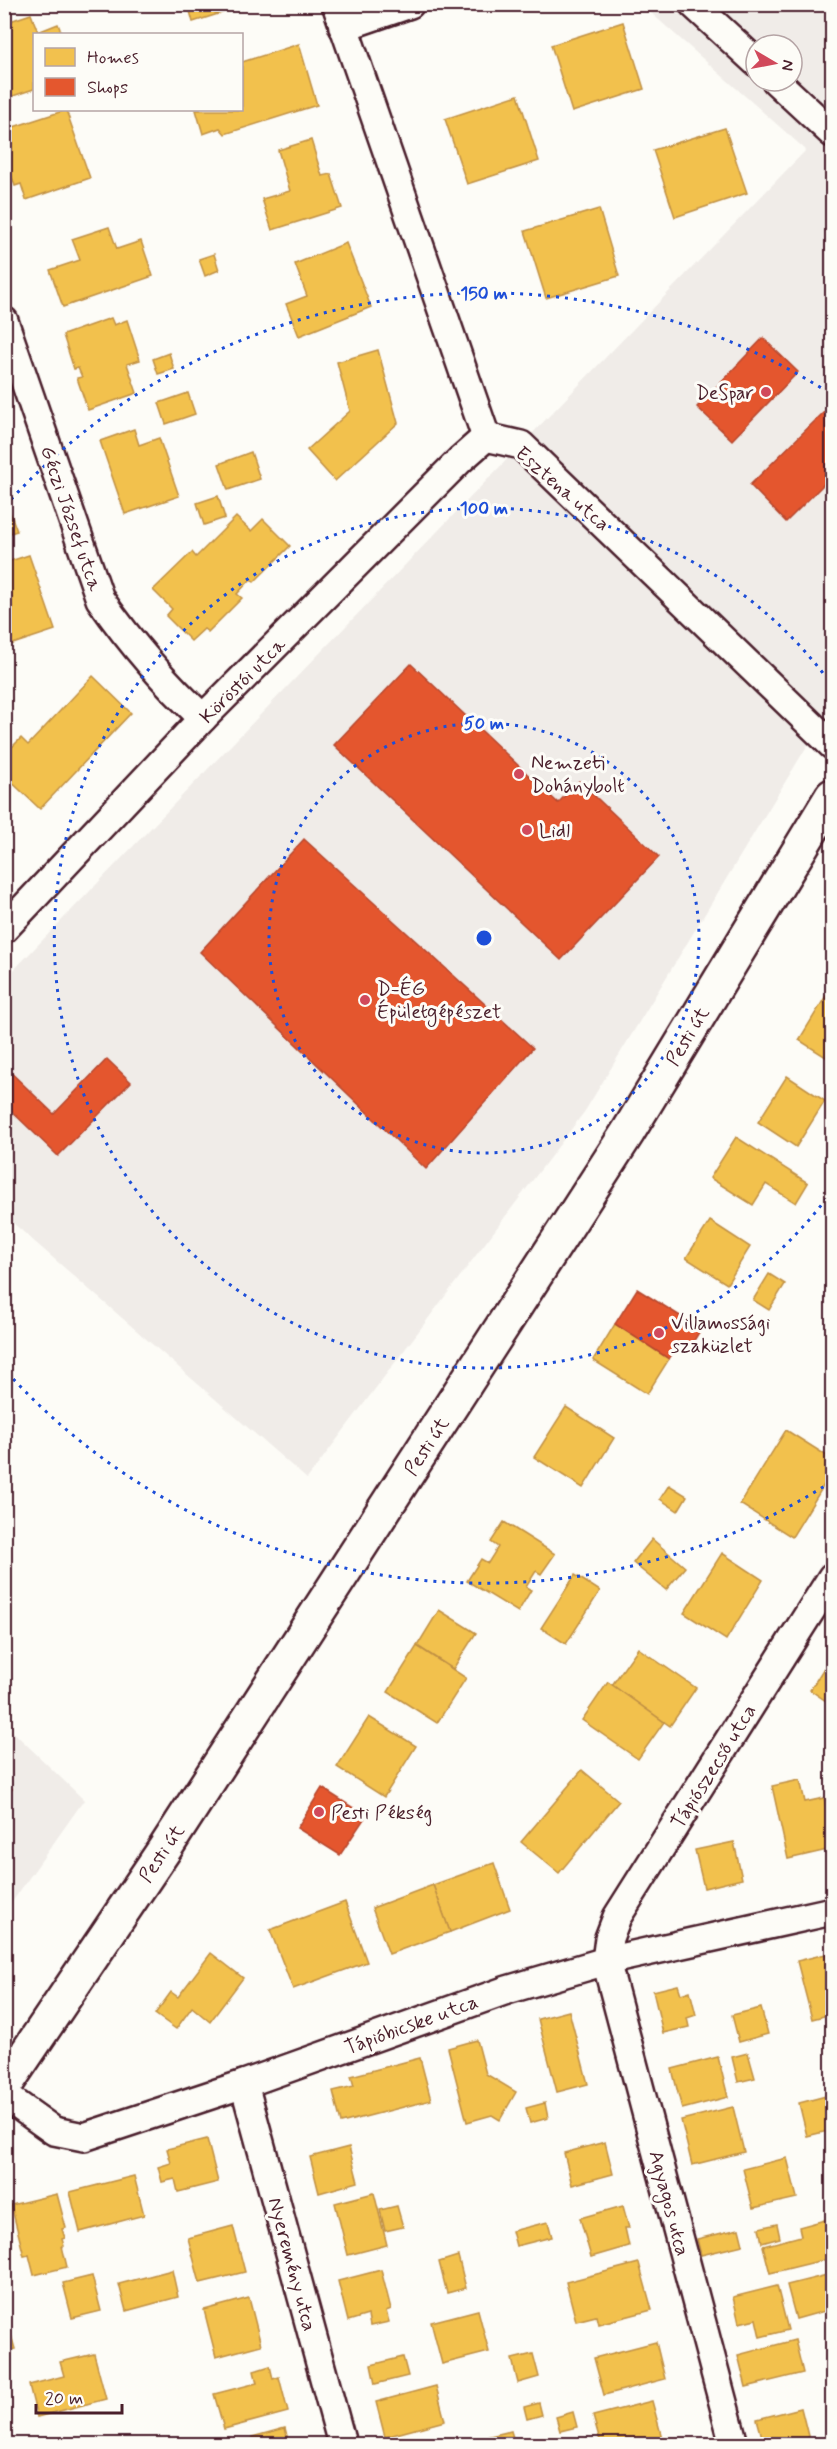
<svg xmlns="http://www.w3.org/2000/svg" width="837" height="2449" viewBox="0 0 837 2449" font-family="Mynerve,sans-serif">
<style>
.built{fill:#f0ece8;fill-rule:evenodd}
.homes{fill:#f2c14e;stroke:#c09044;stroke-width:1.5}
.shops{fill:#e4572e;stroke:#b6462d;stroke-width:1.5}
.lines{fill:none;stroke-linecap:round;stroke-linejoin:round}
.minor-casing{stroke:#4a1f2b;stroke-width:32}
.primary-casing{stroke:#4a1f2b;stroke-width:38}
.minor{stroke:#fdfcf7;stroke-width:27}
.primary{stroke:#fdfcf7;stroke-width:33}
.ring{fill:none;stroke:#1d4ed8;stroke-width:3;stroke-dasharray:3 6}
.poi-dot{fill:#d1495b;stroke:#fdfcf7;stroke-width:2}
.labels{text-anchor:middle;stroke-width:6;stroke-linejoin:round;paint-order:stroke}
.poi-label{font-size:20px;fill:#4a1f2b;stroke:#fdfcf7;text-anchor:start}
.street-label{font-size:20px;fill:#4a1f2b;stroke:#fdfcf7}
.centre{fill:#1d4ed8;stroke:#fdfcf7;stroke-width:3}
.ring-label{font-size:18px;text-anchor:middle;font-weight:bold;fill:#1d4ed8;stroke:#fdfcf7;stroke-width:6;stroke-linejoin:round;paint-order:stroke}
</style>
<rect width="100%" height="100%" fill="#fdfcf7"/>
<filter id="ink" filterUnits="userSpaceOnUse"><feTurbulence type="fractalNoise" baseFrequency=".0167" numOctaves="2"/><feDisplacementMap in="SourceGraphic" scale="12" xChannelSelector="R" yChannelSelector="G"/><feConvolveMatrix kernelMatrix="1 2 1 2 8 2 1 2 1" color-interpolation-filters="sRGB"/></filter>
<g filter="url(#ink)">
<g class="built">
<path d="M642,5H832V705L585,1111L307,1479L5,1216V979L806,150ZM756,45H792V81H756Z"/>
<polygon points="5,1724 84,1800 5,1912"/>
</g>
<g class="homes">
<polygon points="188,4 236,4 237,8 193,22"/>
<polygon points="31,14 38,32 58,24 62,34 34,34 34,89 4,99 4,23"/>
<polygon points="623,22 644,89 572,112 551,45"/>
<polygon points="299,44 317,105 225,134 220,128 203,134 196,110 242,110 242,62"/>
<polygon points="518,95 539,161 467,184 445,119"/>
<polygon points="66,110 90,178 26,200 21,184 15,186 4,154 4,151 10,149 4,130"/>
<polygon points="725,128 747,193 675,217 653,150"/>
<polygon points="311,140 322,176 331,174 342,208 272,230 262,199 290,191 278,150"/>
<polygon points="599,209 619,276 546,298 525,231"/>
<polygon points="109,227 117,249 141,241 153,276 63,307 50,270 80,260 72,239"/>
<polygon points="346,243 371,307 299,336 286,304 307,296 295,264"/>
<polygon points="214,254 219,270 205,276 199,259"/>
<polygon points="111,318 114,325 127,320 140,360 127,364 137,393 88,410 77,378 82,377 78,368 74,369 63,335"/>
<polygon points="378,350 398,423 335,481 307,450 350,411 337,362"/>
<polygon points="169,353 174,369 158,374 153,359"/>
<polygon points="188,393 195,414 166,424 159,403"/>
<polygon points="134,429 139,445 159,438 179,496 125,514 100,441"/>
<polygon points="251,452 260,479 228,490 219,464"/>
<polygon points="4,496 17,531 4,535"/>
<polygon points="218,496 225,518 204,525 197,503"/>
<polygon points="236,517 251,531 263,519 290,546 254,582 251,579 237,594 242,598 208,632 204,629 191,641 166,616 172,609 153,590 192,552 196,557"/>
<polygon points="29,555 55,630 4,647 4,596 10,594 4,578 4,563"/>
<polygon points="93,676 131,713 40,809 4,775 4,755 21,738 28,745"/>
<polygon points="832,986 832,1061 799,1040"/>
<polygon points="787,1076 825,1101 796,1147 758,1122"/>
<polygon points="736,1137 808,1183 796,1203 766,1184 753,1205 710,1178"/>
<polygon points="710,1221 750,1247 727,1284 686,1258"/>
<polygon points="769,1274 785,1284 769,1310 753,1300"/>
<polygon points="615,1324 669,1359 647,1394 593,1360"/>
<polygon points="566,1407 614,1438 583,1488 534,1457"/>
<polygon points="786,1430 832,1459 832,1472 792,1537 740,1504"/>
<polygon points="669,1485 687,1496 678,1511 660,1499"/>
<polygon points="504,1522 555,1554 541,1574 536,1571 526,1587 531,1590 518,1612 467,1581 481,1559 488,1563 498,1547 491,1542"/>
<polygon points="652,1539 685,1567 666,1590 633,1563"/>
<polygon points="722,1553 763,1580 726,1640 684,1613"/>
<polygon points="575,1575 600,1591 566,1644 541,1628"/>
<polygon points="439,1610 476,1633 453,1669 417,1646"/>
<polygon points="417,1646 466,1678 437,1723 388,1692"/>
<polygon points="638,1648 696,1688 670,1726 612,1685"/>
<polygon points="832,1655 832,1705 810,1690"/>
<polygon points="608,1682 664,1722 638,1759 582,1720"/>
<polygon points="369,1717 416,1746 384,1797 337,1767"/>
<polygon points="582,1770 619,1801 559,1873 521,1842"/>
<polygon points="800,1780 805,1802 824,1798 832,1838 832,1849 788,1859 772,1786"/>
<polygon points="734,1842 742,1879 704,1888 695,1850"/>
<polygon points="494,1863 510,1909 450,1932 433,1885"/>
<polygon points="433,1885 450,1932 389,1954 372,1908"/>
<polygon points="345,1902 367,1962 293,1989 270,1930"/>
<polygon points="211,1953 243,1978 210,2022 192,2007 176,2029 155,2014 171,1992 178,1997"/>
<polygon points="826,1954 832,1978 832,2014 812,2019 797,1961"/>
<polygon points="678,1985 681,1994 690,1991 696,2015 687,2018 689,2027 663,2033 653,1991"/>
<polygon points="761,2008 768,2034 739,2042 732,2015"/>
<polygon points="569,2011 588,2084 557,2092 538,2019"/>
<polygon points="477,2040 486,2074 516,2092 500,2120 492,2115 467,2122 448,2048"/>
<polygon points="748,2053 755,2078 738,2082 732,2057"/>
<polygon points="718,2057 728,2097 682,2109 672,2069"/>
<polygon points="420,2058 431,2100 341,2123 333,2091 354,2086 351,2076"/>
<polygon points="826,2096 832,2130 807,2136 799,2103"/>
<polygon points="545,2103 548,2118 530,2123 526,2108"/>
<polygon points="733,2107 744,2152 692,2165 681,2120"/>
<polygon points="207,2139 218,2182 178,2192 175,2179 162,2182 158,2167 171,2163 167,2149"/>
<polygon points="605,2142 613,2174 572,2185 564,2153"/>
<polygon points="349,2147 358,2182 319,2193 310,2157"/>
<polygon points="787,2158 797,2198 753,2208 743,2169"/>
<polygon points="134,2176 144,2215 80,2232 70,2192"/>
<polygon points="374,2193 387,2245 348,2255 335,2203"/>
<polygon points="57,2194 66,2228 62,2229 65,2238 62,2239 64,2246 62,2246 67,2267 34,2275 29,2255 24,2256 11,2205"/>
<polygon points="397,2206 403,2227 385,2231 380,2210"/>
<polygon points="623,2206 629,2228 625,2228 629,2246 591,2257 580,2218"/>
<polygon points="832,2218 832,2258 770,2273 763,2246 801,2236 799,2227"/>
<polygon points="548,2222 552,2237 516,2246 512,2231"/>
<polygon points="777,2224 780,2238 762,2243 759,2228"/>
<polygon points="233,2226 245,2272 200,2283 188,2238"/>
<polygon points="739,2229 743,2245 701,2255 697,2239"/>
<polygon points="458,2256 466,2288 447,2293 439,2262"/>
<polygon points="639,2263 652,2310 598,2324 596,2316 576,2321 566,2282"/>
<polygon points="172,2270 178,2297 126,2311 119,2284"/>
<polygon points="381,2270 391,2309 386,2311 389,2322 370,2326 368,2315 348,2321 338,2281"/>
<polygon points="831,2274 832,2309 796,2319 787,2285"/>
<polygon points="92,2276 101,2311 72,2318 63,2283"/>
<polygon points="777,2286 788,2330 760,2337 756,2319 739,2323 733,2297"/>
<polygon points="249,2298 261,2345 216,2357 204,2310"/>
<polygon points="4,2310 15,2349 4,2352"/>
<polygon points="478,2310 489,2352 442,2364 431,2322"/>
<polygon points="795,2340 803,2373 746,2387 738,2355"/>
<polygon points="656,2342 665,2379 604,2395 594,2358"/>
<polygon points="94,2354 106,2399 37,2417 29,2385 64,2376 60,2362"/>
<polygon points="533,2354 539,2377 518,2383 512,2359"/>
<polygon points="403,2357 408,2376 375,2384 371,2365"/>
<polygon points="270,2366 273,2379 279,2377 288,2412 224,2429 214,2394 257,2383 254,2371"/>
<polygon points="436,2386 445,2421 385,2437 376,2402"/>
<polygon points="652,2401 662,2438 639,2444 601,2444 593,2416"/>
<polygon points="539,2403 542,2415 527,2419 524,2407"/>
<polygon points="801,2408 810,2444 764,2444 757,2419"/>
<polygon points="573,2412 577,2427 560,2431 556,2417"/>
<polygon points="285,2428 289,2444 254,2444 252,2437"/>
<polygon points="511,2431 515,2444 457,2444"/>
</g>
<g class="shops">
<polygon points="763,338 798,372 732,440 697,407"/>
<polygon points="827,409 832,415 832,476 786,522 750,485"/>
<polygon points="411,664 558,803 579,781 659,857 561,960 334,745"/>
<polygon points="304,839 533,1048 426,1169 200,952"/>
<polygon points="107,1059 131,1082 58,1156 4,1104 4,1066 54,1114"/>
<polygon points="637,1289 701,1329 689,1349 679,1343 669,1359 615,1324"/>
<polygon points="4,1784 12,1789 4,1800"/>
<polygon points="322,1788 366,1816 340,1855 297,1828"/>
</g>
<g class="lines">
<defs>
<g id="minor">
<polyline points="336,4 486,437"/>
<polyline points="693,4 756,62"/>
<polyline points="343,27 410,4"/>
<polyline points="776,81 832,133"/>
<path d="M4,321L100,599C130,642 165,683 203,718"/>
<polyline points="486,437 521,445 832,745"/>
<polyline points="4,929 203,718 460,460 486,437"/>
<polyline points="244,2084 342,2444"/>
<polyline points="4,2095 54,2131 84,2137 244,2084 507,1990 606,1961 832,1911"/>
<polyline points="734,2444 606,1961 609,1938 617,1917 832,1577"/>
</g>
<polyline id="primary" points="4,2087 164,1850 628,1132 832,796"/>
</defs>
<use href="#minor" class="minor-casing"/>
<use href="#primary" class="primary-casing"/>
<use href="#minor" class="minor"/>
<use href="#primary" class="primary"/>
</g>
</g>
<g class="ring">
<circle cx="484" cy="938" r="215"/>
<path d="M832 1191A430 430 0 1 1 832 685"/>
<path d="M831 1482A645 645 0 0 1 5 1370M5 506A645 645 0 0 1 831 394"/>
</g>
<g class="poi-dot">
<circle cx="766" cy="392" r="6"/>
<circle cx="519" cy="774" r="6"/>
<circle cx="527" cy="830" r="6"/>
<circle cx="365" cy="1000" r="6"/>
<circle cx="659" cy="1333" r="6"/>
<circle cx="319" cy="1812" r="6"/>
</g>
<g class="labels">
<g class="poi-label">
<text x="754" y="399" text-anchor="end">DeSpar</text>
<text x="531" y="769">Nemzeti<tspan x="531" dy="23">Dohánybolt</tspan></text>
<text x="539" y="837">Lidl</text>
<text x="377" y="995">D-ÉG<tspan x="377" dy="23">Épületgépészet</tspan></text>
<text x="671" y="1329">Villamossági<tspan x="671" dy="23">szaküzlet</tspan></text>
<text x="331" y="1819">Pesti Pékség</text>
</g>
<g class="street-label">
<text transform="translate(563 488) rotate(41)" y="7">Esztena utca</text>
<text transform="translate(72 518) rotate(71)" y="7">Géczi József utca</text>
<text transform="translate(242 680) rotate(-45)" y="7">Köröstói utca</text>
<text transform="translate(687 1036) rotate(-59)" y="7">Pesti út</text>
<text transform="translate(426 1446) rotate(-57)" y="7">Pesti út</text>
<text transform="translate(713 1766) rotate(-58)" y="7">Tápiószecső utca</text>
<text transform="translate(161 1853) rotate(-56)" y="7">Pesti út</text>
<text transform="translate(411 2024) rotate(-20)" y="7">Tápióbicske utca</text>
<text transform="translate(670 2203) rotate(75)" y="7">Agyagos utca</text>
<text transform="translate(293 2264) rotate(75)" y="7">Nyeremény utca</text>
</g>
</g>
<circle cx="484" cy="938" r="9" class="centre"/>
<g class="ring-label">
<text x="484" y="299">150 m</text>
<text x="484" y="514">100 m</text>
<text x="484" y="729">50 m</text>
</g>
<rect width="837" height="2449" fill="none" stroke="#fdfcf7" stroke-width="24"/>
<rect x="12" y="12" width="813" height="2425" fill="none" stroke="#4a1f2b" stroke-width="2" filter="url(#ink)"/>
<rect x="33" y="33" width="210" height="78" fill="#fdfcf7" stroke="#b5a4a5" stroke-width="1.5"/>
<rect x="45" y="48" width="30" height="18" fill="#f2c14e" stroke="#b5a4a5" stroke-width="1.5"/>
<text x="87" y="63" font-size="18" fill="#4a1f2b">Homes</text>
<rect x="45" y="78" width="30" height="18" fill="#e4572e" stroke="#b5a4a5" stroke-width="1.5"/>
<text x="87" y="93" font-size="18" fill="#4a1f2b">Shops</text>
<g transform="translate(774 63) rotate(100)"><circle r="28" fill="#fdfcf7" stroke="#b5a4a5" stroke-width="1.5"/>
<path d="M0-4.5L10 22L0 15L-10 22Z" fill="#d1495b"/>
<text y="-9" font-size="16" font-weight="bold" text-anchor="middle" fill="#4a1f2b">N</text>
</g>
<path d="M36 2404v9h86v-9" fill="none" stroke="#4a1f2b" stroke-width="3"/>
<text x="45" y="2404" font-size="18" fill="#4a1f2b" stroke="#fdfcf7" stroke-width="4.5" paint-order="stroke">20 m</text>
</svg>
